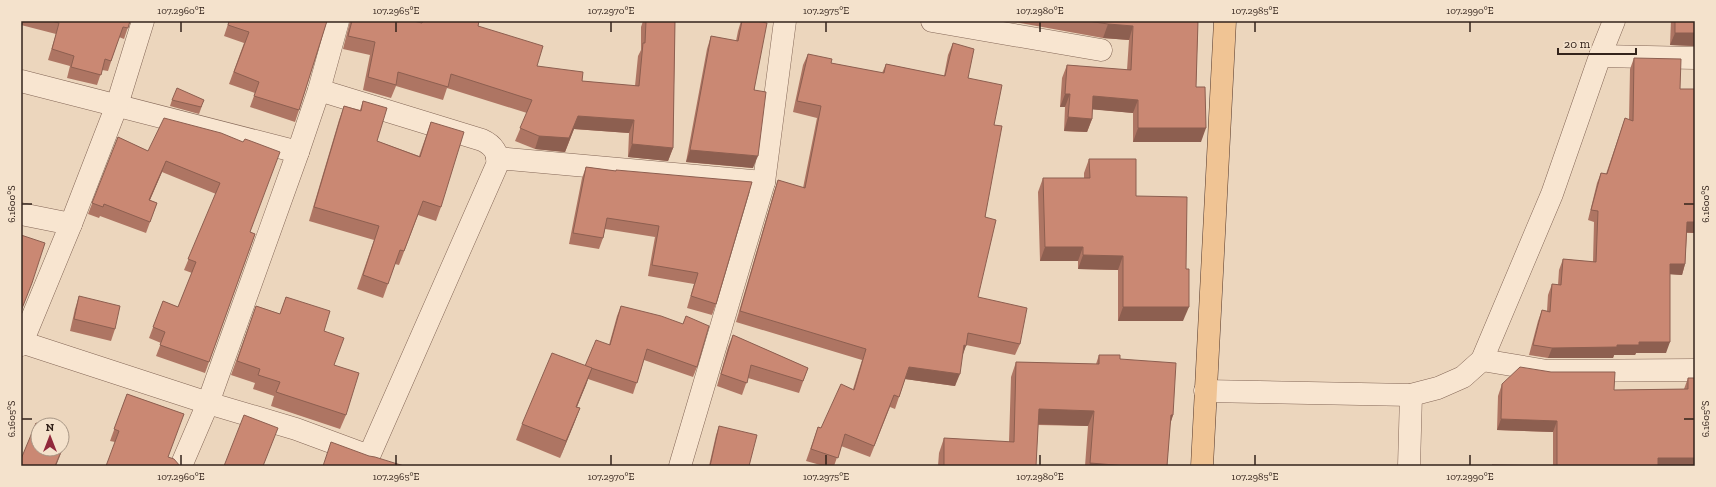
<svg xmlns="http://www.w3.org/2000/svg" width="1716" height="487" viewBox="0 0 1716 487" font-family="'Zilla Slab',serif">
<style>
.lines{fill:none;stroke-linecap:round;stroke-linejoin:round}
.minor-casing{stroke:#846757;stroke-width:23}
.primary-casing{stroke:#51362b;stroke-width:23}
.minor{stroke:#f8e5d0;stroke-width:22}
.primary{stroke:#f0c494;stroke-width:22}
.wall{fill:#ae7563}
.shaded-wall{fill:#8d5f50}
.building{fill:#ca8873;stroke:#8d5f50}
.ticks{fill:none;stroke:#33231b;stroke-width:1.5}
.neatline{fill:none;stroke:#33231b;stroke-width:1.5}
.ticks-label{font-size:10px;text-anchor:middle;fill:#33231b}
</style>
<rect width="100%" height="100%" fill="#ecd6bd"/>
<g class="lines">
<defs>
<g id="minor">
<polyline points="932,21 1101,50"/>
<polyline points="1600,56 1695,58"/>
<polyline points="21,81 298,152 319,90 338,21"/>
<polyline points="497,158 764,182"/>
<polyline points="21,214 71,224"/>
<path d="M21,342L208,403L296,429L369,456L497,165C499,153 493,145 482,140L319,90"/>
<polyline points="21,345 71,224 117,105 143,21"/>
<polyline points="1482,360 1547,371 1695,370"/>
<polyline points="1205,391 1411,395 1438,388 1463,377 1482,360 1552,194 1600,56 1614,21"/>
<polyline points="181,466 208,403 298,152"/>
<polyline points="680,466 764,182 785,21"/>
<polyline points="1409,466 1411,395"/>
</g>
<polyline id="primary" points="1202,466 1225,21"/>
</defs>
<use href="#minor" class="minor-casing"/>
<use href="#primary" class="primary-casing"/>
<use href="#minor" class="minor"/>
<use href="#primary" class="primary"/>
</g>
<g class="wall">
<polygon points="21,21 130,21 124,39 119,37 108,71 102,70 97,85 67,78 70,66 48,60 56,34 21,25"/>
<polygon points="229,21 327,21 299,110 295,122 250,107 255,93 229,84 244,43 224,36"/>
<polygon points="350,21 413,21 421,23 422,21 479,21 478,26 537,66 582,81 635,86 638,56 641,50 641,27 643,21 675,21 673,148 668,161 628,157 629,133 574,129 565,152 535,149 515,141 527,113 447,88 443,100 396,86 391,98 363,90 370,55 343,49"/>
<polygon points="741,21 756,21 753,168 686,162 707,49 711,36 736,41 738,31"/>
<polygon points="1009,21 1198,21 1196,87 1201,142 1133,142 1133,113 1092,109 1092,119 1087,132 1064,131 1065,107 1060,107 1062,78 1067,65 1127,70 1129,40 1103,38"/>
<polygon points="1671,21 1695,21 1695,46 1670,45"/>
<polygon points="953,43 968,78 994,125 978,297 1020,344 1015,355 966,345 962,356 955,386 905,379 895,409 890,407 870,457 841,446 834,466 824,466 806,461 818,427 821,428 853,389 862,360 736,322 774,192 778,180 803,188 817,118 793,112 803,65 808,54 831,63 882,73 886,64 944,76 948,55"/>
<polygon points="1634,58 1680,89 1695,89 1695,233 1687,233 1685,264 1682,275 1670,274 1666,353 1636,353 1635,355 1614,355 1613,358 1548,358 1529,355 1538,321 1542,310 1547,311 1548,295 1552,284 1558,285 1559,270 1563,259 1593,262 1594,222 1588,220 1597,183 1601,173 1606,174 1625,118 1629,120 1630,69"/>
<polygon points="172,100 202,106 199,114 170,106"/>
<polygon points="363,101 377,141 419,156 431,122 441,207 436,221 418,215 399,265 395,264 383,298 357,289 374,240 309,221 339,120 344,106 360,110"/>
<polygon points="221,133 250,232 255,234 205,373 156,356 161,343 149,338 163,301 178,307 192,273 184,270 216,194 162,172 150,200 157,203 146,233 100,216 99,218 88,214 118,137 148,151"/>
<polygon points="1089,159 1136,196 1183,321 1118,321 1118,270 1078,269 1078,261 1040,261 1038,192 1043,178 1084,178 1084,173"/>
<polygon points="586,167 616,171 752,182 716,304 712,315 687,308 694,284 648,276 655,237 605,229 603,238 599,249 569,244 582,178"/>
<polygon points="79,296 115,329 111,341 70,331 75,309"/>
<polygon points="286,297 324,331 334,365 346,415 340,429 271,406 274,396 253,389 255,383 231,375 256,306 280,314"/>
<polygon points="621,306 683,324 686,316 697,367 693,377 644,360 633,394 588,379 577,407 580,408 560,458 516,440 522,424 609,345 617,316"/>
<polygon points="733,335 808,368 799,393 748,378 742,395 717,386 728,347"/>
<polygon points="1099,355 1120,359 1173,415 1170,425 1167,466 1085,466 1088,426 1038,425 1036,466 938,466 939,453 944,438 1009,442 1011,377 1016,362 1096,364"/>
<polygon points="1688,378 1695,466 1491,466 1492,465 1553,466 1553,432 1497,430 1498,396 1502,384 1614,390 1684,389"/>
<polygon points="127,394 184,414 115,442 110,441"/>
<polygon points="719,426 749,466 709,466 716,435"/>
</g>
<g class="shaded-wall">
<polygon points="1108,24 1133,26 1129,40 1103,38"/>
<polygon points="1675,33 1695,33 1695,46 1670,45"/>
<polygon points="1065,94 1070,94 1065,107 1060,107"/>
<polygon points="1093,96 1138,100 1133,113 1088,109"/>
<polygon points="578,116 634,120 629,133 574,129 565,152 535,149 539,136"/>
<polygon points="1068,117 1092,119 1087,132 1064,131"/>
<polygon points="1138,128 1206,128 1201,142 1133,142"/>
<polygon points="632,144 673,148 668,161 628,157"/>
<polygon points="690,150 758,156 753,168 686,162"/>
<polygon points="166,161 162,172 145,211 149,200"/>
<polygon points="1687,222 1695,222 1695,233 1684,232"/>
<polygon points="1045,247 1083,247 1078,261 1040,261"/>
<polygon points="1083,255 1123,256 1118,270 1078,269"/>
<polygon points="1670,264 1685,264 1682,275 1666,274"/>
<polygon points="1123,307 1189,307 1183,321 1118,321"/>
<polygon points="1639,342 1670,342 1666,353 1636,353 1635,355 1614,355 1613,358 1548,358 1552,348 1617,345"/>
<polygon points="964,345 966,346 962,357"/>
<polygon points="909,367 960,374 955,386 905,379"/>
<polygon points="592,368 586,385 570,423 576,407"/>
<polygon points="580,408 574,424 560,458 566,441"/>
<polygon points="1039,409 1094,411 1088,426 1033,424"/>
<polygon points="1171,415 1173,415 1168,430"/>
<polygon points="1501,419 1557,421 1553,432 1497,430"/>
<polygon points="68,435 56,466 55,466"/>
<polygon points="1658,458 1695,458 1695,466 1655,466"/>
<polygon points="1090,463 1127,466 1089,466"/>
</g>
<g class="building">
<polygon points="51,21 130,21 128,28 123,27 111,61 105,59 101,75 71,67 74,56 52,49 59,23"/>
<polygon points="229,21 327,21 299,110 254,96 259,82 234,72 249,32 228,25"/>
<polygon points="352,21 413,21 422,23 423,21 479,21 478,26 543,46 537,66 583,72 582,81 639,86 643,43 645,43 646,21 675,21 673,148 632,144 634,120 578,116 569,138 539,136 520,128 532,100 451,74 448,87 398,72 396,85 368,77 375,42 348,36"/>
<polygon points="742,21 756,21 767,23 754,90 766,92 758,156 690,150 711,36 738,41"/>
<polygon points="1088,21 1198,21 1196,87 1205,87 1206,128 1138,128 1138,100 1093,96 1092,119 1068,117 1070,94 1065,94 1067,65 1131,70 1133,26 1108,24"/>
<rect x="1675" y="21" width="20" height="12"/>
<polygon points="953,43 974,49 968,78 1002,85 994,125 1002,126 985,217 996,220 978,297 1027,308 1020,344 968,333 966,346 964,345 960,374 909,367 899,397 894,395 874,446 845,434 838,458 811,449 818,427 821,428 841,384 854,390 866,349 740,311 778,180 805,188 821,106 797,101 808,54 832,59 831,63 884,73 886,64 945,76"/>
<polygon points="1634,58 1681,59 1680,89 1695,89 1695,222 1687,222 1685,264 1670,264 1670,342 1639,342 1639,345 1617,345 1617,347 1552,348 1533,345 1542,310 1550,312 1552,284 1561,285 1563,259 1596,262 1598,211 1591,210 1601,173 1607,174 1625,118 1633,121"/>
<polygon points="177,88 204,100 201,107 172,100"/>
<polygon points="363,101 387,108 377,141 420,157 431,122 464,132 441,207 423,201 404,251 400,250 388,284 363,275 379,226 314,207 344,106 361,111"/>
<polygon points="164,118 221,133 243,142 245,139 248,140 280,152 250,232 255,234 209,362 160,345 165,332 153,327 163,301 178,307 196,262 188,259 220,183 166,161 149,200 157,203 150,222 104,204 103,207 92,203 118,137 148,151"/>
<polygon points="1089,159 1136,159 1136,196 1187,197 1186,269 1189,269 1189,307 1123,307 1123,256 1083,255 1083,247 1045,247 1043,178 1090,178"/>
<polygon points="586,167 616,171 616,170 752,182 716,304 691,296 698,273 652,265 659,226 607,218 603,238 573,233"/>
<polygon points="21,235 45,243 32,283 21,311"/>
<polygon points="79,296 120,306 115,329 74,319"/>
<polygon points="286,297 330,311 324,331 344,338 334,365 359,373 346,415 276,392 280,382 258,375 260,369 237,361 256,306 280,314"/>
<polygon points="621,306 661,316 683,324 686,316 709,326 697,367 647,349 637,383 585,366 596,340 610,345"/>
<polygon points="733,335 808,368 803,381 751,365 747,383 721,374"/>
<polygon points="552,353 592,368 576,407 580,408 566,441 522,424"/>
<polygon points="1099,355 1120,355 1120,359 1176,363 1173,415 1171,415 1167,466 1127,466 1090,463 1094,411 1039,409 1036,466 944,466 944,438 1014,442 1016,362 1099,364"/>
<polygon points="1520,367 1551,372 1615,372 1614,390 1688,389 1688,378 1695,378 1695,458 1658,458 1658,466 1492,466 1492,465 1557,466 1557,421 1501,419 1502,384"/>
<polygon points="127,394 184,414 168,457 174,459 180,466 106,466 119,431 114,429"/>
<polygon points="244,415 278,428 263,466 224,466"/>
<polygon points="36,423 42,425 38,425 38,449 62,449 62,433 68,435 55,466 21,466 21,459"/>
<polygon points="719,426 757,435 749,466 710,466"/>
<polygon points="331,442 369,456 375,457 404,466 323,466"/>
</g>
<path class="ticks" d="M181,22V32M396,22V32M611,22V32M826,22V32M1040,22V32M1255,22V32M1470,22V32M22,204H32M1684,204H1694M22,419H32M1684,419H1694M181,455V465M396,455V465M611,455V465M826,455V465M1040,455V465M1255,455V465M1470,455V465"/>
<rect width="1716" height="487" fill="none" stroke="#f4e2cc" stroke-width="44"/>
<g transform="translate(50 437)"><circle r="19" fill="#f4e2cc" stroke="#a79685"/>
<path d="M0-3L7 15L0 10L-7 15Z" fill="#91283b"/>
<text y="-6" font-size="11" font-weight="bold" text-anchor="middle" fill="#33231b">N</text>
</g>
<path d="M1558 48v6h78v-6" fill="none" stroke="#33231b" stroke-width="2"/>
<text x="1564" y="48" font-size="12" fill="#33231b" stroke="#f4e2cc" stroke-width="3" paint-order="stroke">20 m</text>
<rect x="22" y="22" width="1672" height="443" class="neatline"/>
<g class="ticks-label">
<text x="181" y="14">107.2960°E</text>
<text x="396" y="14">107.2965°E</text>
<text x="611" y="14">107.2970°E</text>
<text x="826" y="14">107.2975°E</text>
<text x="1040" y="14">107.2980°E</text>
<text x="1255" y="14">107.2985°E</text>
<text x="1470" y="14">107.2990°E</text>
<text transform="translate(11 204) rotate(-90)" y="4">6.1600°S</text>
<text transform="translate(1705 204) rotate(-90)" y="4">6.1600°S</text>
<text transform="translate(11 419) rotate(-90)" y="4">6.1605°S</text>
<text transform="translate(1705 419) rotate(-90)" y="4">6.1605°S</text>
<text x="181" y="480">107.2960°E</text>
<text x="396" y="480">107.2965°E</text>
<text x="611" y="480">107.2970°E</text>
<text x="826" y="480">107.2975°E</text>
<text x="1040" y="480">107.2980°E</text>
<text x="1255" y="480">107.2985°E</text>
<text x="1470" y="480">107.2990°E</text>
</g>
</svg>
